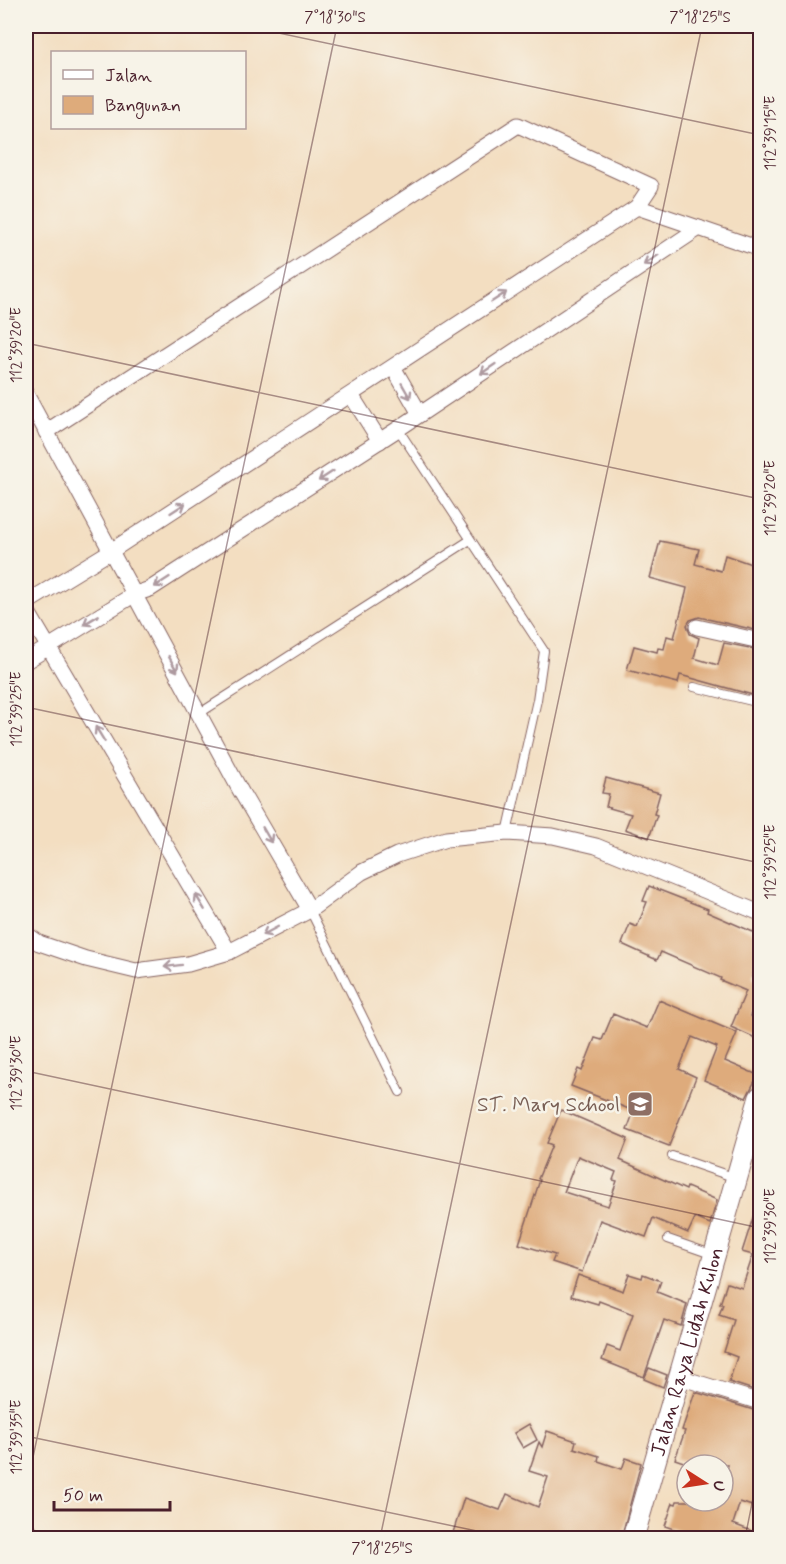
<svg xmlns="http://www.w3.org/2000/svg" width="786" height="1564" viewBox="0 0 786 1564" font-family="Mynerve,sans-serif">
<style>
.building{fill:#deab7b;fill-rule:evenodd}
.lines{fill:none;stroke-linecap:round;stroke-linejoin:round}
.lane-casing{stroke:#856260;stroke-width:10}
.street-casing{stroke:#856260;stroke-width:17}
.secondary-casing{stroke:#856260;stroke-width:23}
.lane{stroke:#fff;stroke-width:8}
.street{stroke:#fff;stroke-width:15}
.secondary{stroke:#fff;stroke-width:21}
.oneway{stroke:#ae9aa0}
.ticks{fill:none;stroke:#4a1f2b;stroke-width:1.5;stroke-opacity:0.45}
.labels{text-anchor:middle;stroke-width:5;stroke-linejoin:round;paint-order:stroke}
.education-label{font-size:21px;fill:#785e54;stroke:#f7f3e8;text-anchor:end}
.street-label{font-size:21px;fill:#4a1f2b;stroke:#f7f3e8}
.neatline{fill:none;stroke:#4a1f2b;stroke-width:2}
.ticks-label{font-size:15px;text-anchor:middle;fill:#4a1f2b}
</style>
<rect width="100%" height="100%" fill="#f7f3e8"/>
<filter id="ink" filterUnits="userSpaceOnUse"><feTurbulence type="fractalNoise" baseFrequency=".0167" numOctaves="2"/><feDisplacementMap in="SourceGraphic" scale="12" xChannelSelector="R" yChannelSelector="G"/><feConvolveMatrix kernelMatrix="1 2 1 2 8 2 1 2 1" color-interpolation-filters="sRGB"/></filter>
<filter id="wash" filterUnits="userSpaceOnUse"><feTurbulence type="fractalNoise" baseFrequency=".008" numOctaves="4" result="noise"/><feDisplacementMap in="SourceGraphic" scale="24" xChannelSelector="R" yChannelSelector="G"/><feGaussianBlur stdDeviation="1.35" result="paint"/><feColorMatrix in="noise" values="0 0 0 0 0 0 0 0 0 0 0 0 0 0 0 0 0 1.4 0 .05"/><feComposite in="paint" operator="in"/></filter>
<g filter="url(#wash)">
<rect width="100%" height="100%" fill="#f3dec1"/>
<g id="blocks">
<g class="building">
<polygon points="660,541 699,549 695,564 721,571 725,555 760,567 760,631 699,617 690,620 687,625 690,634 699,638 694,658 718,665 724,643 760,650 760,697 680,675 678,683 627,670 634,646 657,652 658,648 664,649 667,636 674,638 686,593 687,588 650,578"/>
<polygon points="606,778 660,793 654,814 657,815 649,838 625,829 631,814 606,807 609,794 602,793"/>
<polygon points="649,886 708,909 707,912 760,935 760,958 752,977 760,981 760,992 750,1016 760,1021 760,1040 731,1027 746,991 720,980 721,978 661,952 657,960 622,944 630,924 637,927 647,902 643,901"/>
<polygon points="659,1000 737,1033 725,1061 758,1075 746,1098 704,1080 717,1047 692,1037 679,1069 696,1077 669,1146 627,1130 634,1111 571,1086 578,1069 582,1071 595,1038 602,1040 613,1014 647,1028"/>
<path d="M561,1110L628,1139L620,1160L686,1190L687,1187L717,1200L710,1224L695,1218L688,1233L653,1218L646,1237L600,1220L582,1272L552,1262L555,1255L519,1244L540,1180L538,1179L552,1145L547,1143ZM578,1156L616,1172L613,1180L617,1181L608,1206L564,1192Z"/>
<polygon points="758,1202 760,1203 760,1339 756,1352 760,1353 760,1392 729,1382 737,1357 724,1352 734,1320 719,1315 723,1304 720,1304 727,1283 742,1288 753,1255 742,1252"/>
<polygon points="629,1274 642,1278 643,1274 661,1281 657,1292 687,1304 681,1326 664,1320 644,1377 602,1360 607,1346 620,1351 633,1314 599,1301 598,1304 571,1296 578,1275 623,1291"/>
<polygon points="649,1368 667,1375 663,1387 644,1379"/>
<polygon points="695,1392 760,1412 760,1492 755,1507 740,1502 733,1524 760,1534 760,1539 683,1539 685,1533 665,1526 673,1503 676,1504 677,1501 723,1501 723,1492 728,1478 724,1477 728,1465 692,1465 675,1459 685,1431 682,1430"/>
<polygon points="529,1424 537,1440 523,1448 514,1433"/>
<polygon points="547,1431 576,1441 574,1448 599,1456 598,1461 622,1469 626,1458 641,1463 621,1539 451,1539 464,1498 500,1510 507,1494 538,1507 548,1477 529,1471 539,1442 542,1447"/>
</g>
</g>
</g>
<g filter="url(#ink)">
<use href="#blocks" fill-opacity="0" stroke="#856260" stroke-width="1.5"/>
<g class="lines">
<defs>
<g id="lane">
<polyline points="398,429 544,651 537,700 507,833"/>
<polyline points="694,687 760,703"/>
<polyline points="200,713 470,540"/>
<polyline points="310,910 400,1092"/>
<polyline points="672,1156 736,1178"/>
<polyline points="668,1239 714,1255"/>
</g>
<g id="street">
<polyline points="637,207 760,249"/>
<polyline points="393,367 420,414"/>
<polyline points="26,394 240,790 310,910"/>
<polyline points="351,395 380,441"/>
<polyline points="26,603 111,551 637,207 651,186 518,125 46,432"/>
<polyline points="26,609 229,952"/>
<polyline points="697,627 760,641"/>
<polyline points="26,661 135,594 150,589 398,429 699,228"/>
<polyline points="26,934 39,943 86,959 136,971 188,964 229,952 310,910 362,872 397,855 446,839 507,833 553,836 596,846 760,913"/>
<polyline points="679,1377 760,1402"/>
<polyline points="26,1538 29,1531"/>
</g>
<g id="secondary">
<path id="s1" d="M633,1538L760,1097"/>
</g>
</defs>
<use href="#lane" class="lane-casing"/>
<use href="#street" class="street-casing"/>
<use href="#secondary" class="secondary-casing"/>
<use href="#lane" class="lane"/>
<use href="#street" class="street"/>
<use href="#secondary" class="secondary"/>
</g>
<defs><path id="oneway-shaft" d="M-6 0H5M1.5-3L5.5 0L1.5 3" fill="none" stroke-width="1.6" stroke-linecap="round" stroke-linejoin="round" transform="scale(1.5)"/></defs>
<g class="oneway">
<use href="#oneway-shaft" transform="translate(651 260) rotate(146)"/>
<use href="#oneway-shaft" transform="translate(499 297) rotate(-33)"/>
<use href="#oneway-shaft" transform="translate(488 369) rotate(146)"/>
<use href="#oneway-shaft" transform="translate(406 391) rotate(60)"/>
<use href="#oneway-shaft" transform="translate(326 476) rotate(147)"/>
<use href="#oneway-shaft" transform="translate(178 508) rotate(-33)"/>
<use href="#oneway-shaft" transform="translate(162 582) rotate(147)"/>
<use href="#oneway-shaft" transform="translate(91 620) rotate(149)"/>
<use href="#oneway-shaft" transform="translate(173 664) rotate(61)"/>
<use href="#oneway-shaft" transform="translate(100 734) rotate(-121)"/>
<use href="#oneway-shaft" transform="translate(267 835) rotate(60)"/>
<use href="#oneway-shaft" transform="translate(200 902) rotate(-121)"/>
<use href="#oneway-shaft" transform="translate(270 931) rotate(152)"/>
<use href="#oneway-shaft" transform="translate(173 966) rotate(173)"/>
</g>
</g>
<path class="ticks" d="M246,26L760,135M26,343L760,499M26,707L760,863M26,1071L760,1228M26,1436L510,1538M26,1490L337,26M380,1538L702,26M745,1538L760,1464"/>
<defs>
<symbol id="school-square" viewBox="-11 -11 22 22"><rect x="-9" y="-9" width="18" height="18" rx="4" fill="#8d6e63" stroke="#f7f3e8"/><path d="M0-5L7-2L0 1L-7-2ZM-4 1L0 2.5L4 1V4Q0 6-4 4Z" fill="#fff"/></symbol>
</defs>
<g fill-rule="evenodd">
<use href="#school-square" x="625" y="1089" width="30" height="30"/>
</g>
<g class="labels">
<g class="education-label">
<text x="620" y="1111">ST. Mary School</text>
</g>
<g class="street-label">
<text dy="7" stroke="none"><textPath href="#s1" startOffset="194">Jalan Raya Lidah Kulon</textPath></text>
</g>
</g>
<rect width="786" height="1564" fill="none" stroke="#f7f3e8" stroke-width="66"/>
<rect x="51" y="51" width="195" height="78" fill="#f7f3e8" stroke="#b29e9c" stroke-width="1.5"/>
<rect x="63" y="70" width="30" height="9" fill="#ffffff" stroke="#b29e9c" stroke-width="1.5"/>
<text x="105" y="81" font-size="18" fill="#4a1f2b">Jalan</text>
<rect x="63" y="96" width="30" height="18" fill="#deab7b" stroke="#b29e9c" stroke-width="1.5"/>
<text x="105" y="111" font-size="18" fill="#4a1f2b">Bangunan</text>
<g transform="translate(705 1483) rotate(102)"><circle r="28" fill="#f7f3e8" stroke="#b29e9c" stroke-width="1.5"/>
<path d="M0-4.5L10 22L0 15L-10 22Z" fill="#c8321e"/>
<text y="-9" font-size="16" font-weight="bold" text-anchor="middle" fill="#4a1f2b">U</text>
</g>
<path d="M54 1501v9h116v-9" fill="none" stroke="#4a1f2b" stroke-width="3"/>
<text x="63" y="1501" font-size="18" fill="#4a1f2b" stroke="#f7f3e8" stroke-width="4.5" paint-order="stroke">50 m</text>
<rect x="33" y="33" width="720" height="1498" class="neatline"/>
<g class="ticks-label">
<text x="335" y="22">7°18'30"S</text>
<text x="700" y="22">7°18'25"S</text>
<text transform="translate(770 133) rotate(-90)" y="5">112°39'15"E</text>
<text transform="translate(16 345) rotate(-90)" y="5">112°39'20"E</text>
<text transform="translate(770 498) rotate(-90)" y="5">112°39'20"E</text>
<text transform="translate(16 709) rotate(-90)" y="5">112°39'25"E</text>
<text transform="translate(770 862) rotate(-90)" y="5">112°39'25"E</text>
<text transform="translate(16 1073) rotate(-90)" y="5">112°39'30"E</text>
<text transform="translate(770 1226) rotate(-90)" y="5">112°39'30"E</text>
<text transform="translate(16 1437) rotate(-90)" y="5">112°39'35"E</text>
<text x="382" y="1553">7°18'25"S</text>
</g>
</svg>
